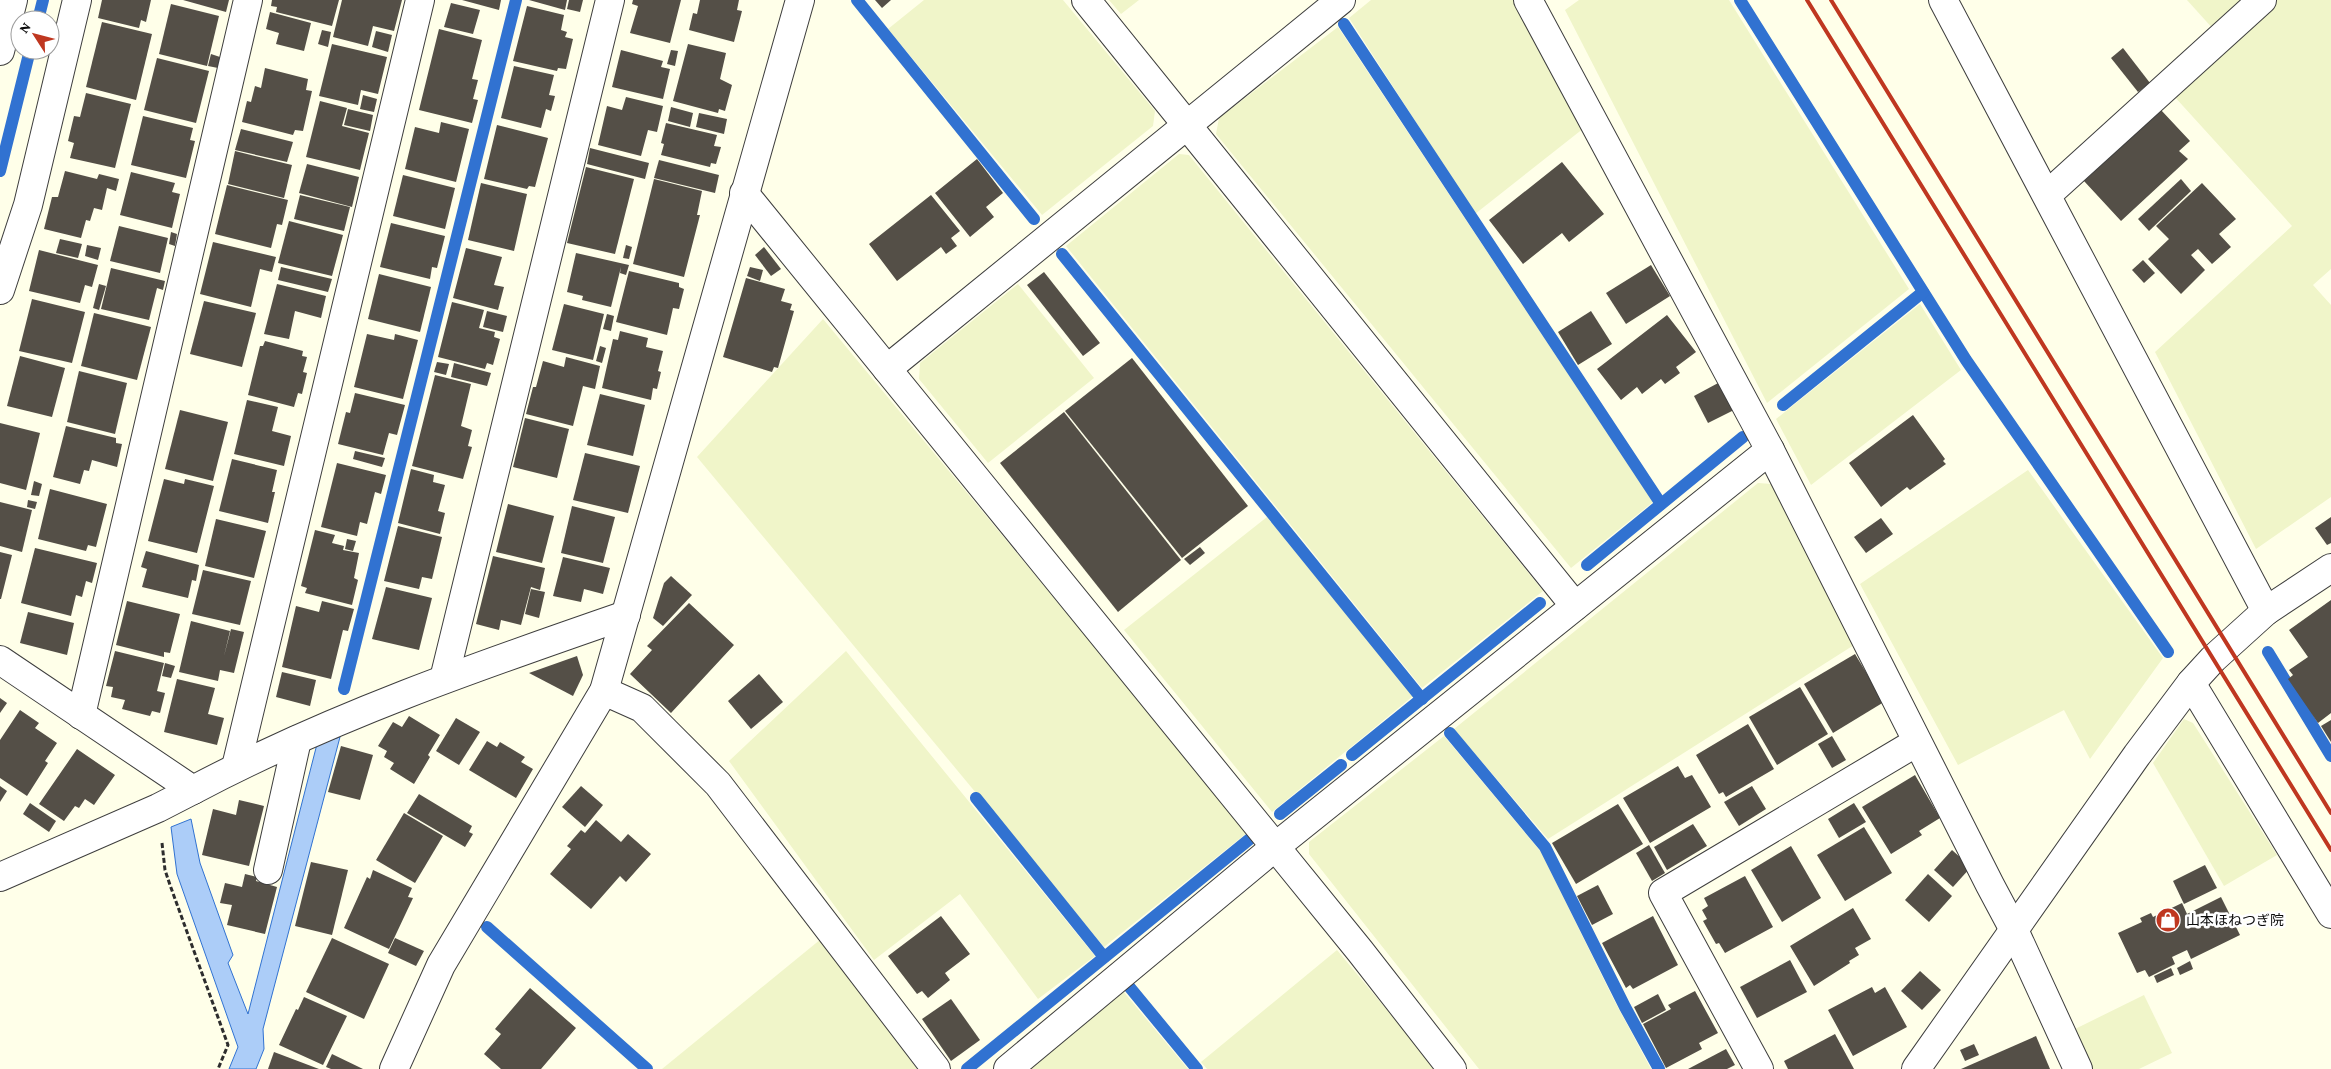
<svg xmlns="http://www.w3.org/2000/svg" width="2331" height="1069" viewBox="0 0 2331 1069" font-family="'Crimson Pro','Noto Sans JP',serif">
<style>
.farmland{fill:#f0f5c9}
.water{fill:#accdf8;stroke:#3172d1}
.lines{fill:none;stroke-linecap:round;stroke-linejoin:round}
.stream{stroke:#3172d1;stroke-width:12}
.building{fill:#544f47}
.street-casing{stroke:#3e3e3e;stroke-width:30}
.path{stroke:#2d2d2d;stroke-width:3;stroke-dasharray:5 2.5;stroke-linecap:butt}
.street{stroke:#fff;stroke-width:28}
.rail{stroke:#bf3720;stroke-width:4}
.labels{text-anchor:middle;stroke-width:5;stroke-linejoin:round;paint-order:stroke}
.poi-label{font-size:14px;fill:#0b0b0b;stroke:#fff;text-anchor:start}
</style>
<rect width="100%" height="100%" fill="#ffffe9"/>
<g class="farmland">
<polygon points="924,0 1063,0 1155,111 1153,126 1042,215 888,29"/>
<polygon points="1109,0 1139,0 1121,14"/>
<polygon points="1371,0 1517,0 1584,128 1475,214 1349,18"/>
<polygon points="1579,0 1729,0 1909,289 1767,403 1565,10"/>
<polygon points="2187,0 2249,0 2215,31"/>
<polygon points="2277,0 2331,0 2331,269 2313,285 2331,305 2331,497 2256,549 2155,352 2292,226 2173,95"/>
<polygon points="1338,27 1653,502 1571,568 1216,134 1219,118"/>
<polygon points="1179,154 1189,155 1543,591 1422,688 1066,246"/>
<polygon points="1018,284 1094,378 988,463 919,379 920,363"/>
<polygon points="1920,304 1961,370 1811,485 1776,419"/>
<polygon points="823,319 1248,832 1104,947 697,457"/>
<polygon points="2028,470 2163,658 2090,759 2064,710 1958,765 1860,584"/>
<polygon points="1758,483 1772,484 1854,645 1548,839 1454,729"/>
<polygon points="1267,517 1413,696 1272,812 1124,630"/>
<polygon points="846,651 1095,956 1038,999 960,894 874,960 729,761"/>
<polygon points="2184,719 2193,723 2277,855 2224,886 2153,763"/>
<polygon points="1444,736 1541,852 1614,1000 1651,1069 1479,1069 1309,854 1309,842"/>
<polygon points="821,939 917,1069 662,1069"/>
<polygon points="1337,950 1436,1069 1207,1069 1201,1062"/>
<polygon points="1123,991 1188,1069 1028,1069"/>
<polygon points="2144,995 2172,1053 2139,1069 2092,1069 2073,1030"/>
</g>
<polygon class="water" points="340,737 263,1029 264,1049 256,1069 229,1069 238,1047 177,874 171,827 191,819 200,863 233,955 228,963 248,1014 317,744"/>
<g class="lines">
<g class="stream">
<polyline points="857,0 1034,219"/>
<polyline points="1740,0 1966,360 2168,652"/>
<polyline points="38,20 43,0"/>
<polyline points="1344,24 1661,504"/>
<polyline points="0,171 30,50"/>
<polyline points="1062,254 1422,699"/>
<polyline points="1783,405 1923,292"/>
<polyline points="1587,565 1743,437"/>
<polyline points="2268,652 2331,756"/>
<polyline points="344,689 516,0"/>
<polyline points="1450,733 1545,847 1625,1007 1659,1069"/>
<polyline points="1352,755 1540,603"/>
<polyline points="976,798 1104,957"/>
<polyline points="1280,814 1341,765"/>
<polyline points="487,927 647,1069"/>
<polyline points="1127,984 1197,1069"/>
<polyline points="967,1069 1251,838"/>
</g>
</g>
<g class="building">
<polygon points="102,0 151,0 146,22 141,20 139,28 98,18"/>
<polygon points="183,0 229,0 226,12"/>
<polygon points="272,0 339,0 332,26 276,12 277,7 271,6"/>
<polygon points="342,0 402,0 394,31 373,26 368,46 333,37"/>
<polygon points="462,0 501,0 499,10"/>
<polygon points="529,0 567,0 565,10"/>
<polygon points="569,0 583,0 580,12 567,9"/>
<polygon points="633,0 681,0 670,43 630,33 638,6 632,4"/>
<polygon points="700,0 739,0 737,10 742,11 734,42 689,30 693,13 697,14"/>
<polygon points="875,0 891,0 882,8"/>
<polygon points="451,3 480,10 473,34 444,27"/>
<polygon points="171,4 219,16 207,66 159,54"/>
<polygon points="527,6 564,15 561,30 567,32 565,37 573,39 566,69 558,68 557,71 513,61"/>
<polygon points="270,12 311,23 304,51 276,44 279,33 266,29"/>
<polygon points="102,22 152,34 136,100 86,87"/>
<polygon points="439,29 482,40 472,79 478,80 473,99 478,100 472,123 419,110"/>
<polygon points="322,30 331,32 328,47 318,44"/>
<polygon points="376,31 392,35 388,52 372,47"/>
<polygon points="332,44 387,57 378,94 361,90 358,105 319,96"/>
<polygon points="688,44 726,53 720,79 732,85 725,111 719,109 718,113 673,101"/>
<polygon points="2123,48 2150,83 2138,92 2111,58"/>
<polygon points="621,50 663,61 661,67 670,69 663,99 612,87"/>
<polygon points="671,50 678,51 675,66 667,64"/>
<polygon points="211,54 220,57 218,68 208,66"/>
<polygon points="157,58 209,71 196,123 144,110"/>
<polygon points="514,66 554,75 549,95 555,96 551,111 546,109 541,128 501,118"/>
<polygon points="265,68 308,79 306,90 312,91 303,131 295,130 293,135 242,122 247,101 251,102 255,86 261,88"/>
<polygon points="86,93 131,104 115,168 70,158 74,143 68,141 74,116 80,117"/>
<polygon points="363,95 377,99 374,112 360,109"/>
<polygon points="626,97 663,106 657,132 648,130 641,156 598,145 607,106 622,110"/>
<polygon points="320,101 347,108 342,126 369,133 360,170 306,157"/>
<polygon points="671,107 693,113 690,127 668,121"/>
<polygon points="348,109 373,115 370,131 344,125"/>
<polygon points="2161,110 2190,141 2179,151 2188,159 2121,221 2084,181"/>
<polygon points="699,113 727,119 724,134 696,127"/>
<polygon points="143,116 193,128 190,140 195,141 186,178 131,165"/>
<polygon points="441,122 469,129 456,182 405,169 415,127 439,133"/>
<polygon points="666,123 717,135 714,146 721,147 716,164 711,163 710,167 661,155 664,144 661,143"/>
<polygon points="497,125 548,138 535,187 529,186 527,189 484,179"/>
<polygon points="241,129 293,142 287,162 235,150"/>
<polygon points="590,148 649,163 645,179 587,164"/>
<polygon points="235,151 292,165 284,198 228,184"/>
<polygon points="977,159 1003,193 986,207 994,217 970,237 935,193"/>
<polygon points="659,160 719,175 715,193 654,178"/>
<polygon points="1562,162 1604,214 1569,242 1562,233 1523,264 1489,220"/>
<polygon points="307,164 359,177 352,207 299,193"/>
<polygon points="586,167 634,179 615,254 567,243"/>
<polygon points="65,171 97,179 99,174 119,179 116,191 107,188 102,210 94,208 90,221 86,220 81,238 44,229 52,197 58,197"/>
<polygon points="131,172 175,183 172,192 180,194 172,228 120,215"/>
<polygon points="403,175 455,188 445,229 393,216"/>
<polygon points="654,179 702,191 697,215 700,215 684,277 633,264"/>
<polygon points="2181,179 2191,191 2149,231 2138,219"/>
<polygon points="481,183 527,194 514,251 468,240"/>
<polygon points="2202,183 2236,219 2219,234 2231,247 2212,264 2198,249 2191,255 2205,270 2181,294 2148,259 2169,239 2156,226"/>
<polygon points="227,185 288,200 282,225 277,224 271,248 215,234"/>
<polygon points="300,195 350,207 344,231 294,219"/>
<polygon points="931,195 960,231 951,238 957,246 946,254 941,247 897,281 869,244"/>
<polygon points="289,221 343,235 332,276 278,263"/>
<polygon points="391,223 445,236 437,268 432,267 430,279 380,267"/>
<polygon points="119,226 168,238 160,273 110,261"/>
<polygon points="171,232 177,234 175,246 169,244"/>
<polygon points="60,239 82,244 78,258 56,253"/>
<polygon points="213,242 276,257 272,272 260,269 251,307 200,294"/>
<polygon points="87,245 101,248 98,260 85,256"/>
<polygon points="626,245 632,247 629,259 623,258"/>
<polygon points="764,247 781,269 771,276 755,255"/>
<polygon points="466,248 502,257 494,285 504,287 498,310 453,298"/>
<polygon points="39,250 98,265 92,287 85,285 80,303 29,291"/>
<polygon points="576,253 629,265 626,275 620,273 621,267 611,307 582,300 583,296 567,292"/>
<polygon points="2143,260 2155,273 2144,283 2132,270"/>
<polygon points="1651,265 1670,296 1626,324 1606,293"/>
<polygon points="281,267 332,279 328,292 278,280"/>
<polygon points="750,267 763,270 760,281 747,276"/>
<polygon points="111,268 165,281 163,290 157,288 149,320 101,309"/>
<polygon points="629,271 679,283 679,287 684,289 679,309 673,308 667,335 616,322"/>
<polygon points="1044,272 1100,343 1083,356 1027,285"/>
<polygon points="379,274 431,287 420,332 368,319"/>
<polygon points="746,278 785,289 781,301 792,304 790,310 794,311 778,368 774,367 772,372 723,357"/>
<polygon points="99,284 106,286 99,310 93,308"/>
<polygon points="277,284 326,296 321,318 295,311 289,339 264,334"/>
<polygon points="32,299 85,312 72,363 19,351"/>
<polygon points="204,301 256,313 242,367 190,354"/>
<polygon points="452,302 484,310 479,328 495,332 494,337 500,339 493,365 487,363 485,369 438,357"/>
<polygon points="564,304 604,314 593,360 552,350"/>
<polygon points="487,311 507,316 503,332 483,327"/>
<polygon points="1591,311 1612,344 1578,365 1558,332"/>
<polygon points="94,313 151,327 137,380 81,366"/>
<polygon points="607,314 614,316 611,331 603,329"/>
<polygon points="1667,315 1696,352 1676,367 1680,373 1665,384 1661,379 1642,394 1637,387 1621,400 1597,369"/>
<polygon points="620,331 648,338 646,347 663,351 658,371 661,372 657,389 653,388 651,400 602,388 613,339 618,340"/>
<polygon points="367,334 394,340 395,334 418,340 403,399 354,387"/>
<polygon points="265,341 303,351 302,356 307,357 303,372 307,373 302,394 298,393 294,407 248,395 260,346 263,346"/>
<polygon points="600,346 606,348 602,363 596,361"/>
<polygon points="20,356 65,368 52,417 7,406"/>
<polygon points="566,357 600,366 595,389 583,386 573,426 526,414 533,387 536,387 543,361 564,367"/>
<polygon points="1132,358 1248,506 1182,558 1065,411"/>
<polygon points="437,362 449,364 446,375 434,372"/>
<polygon points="454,363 491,373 487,386 451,377"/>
<polygon points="79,371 127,383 115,434 67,422"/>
<polygon points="435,375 471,384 461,426 472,430 468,446 472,447 463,479 412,466"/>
<polygon points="1720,382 1734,410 1708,423 1694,396"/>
<polygon points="355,393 405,405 397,435 389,433 383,455 338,444 346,412 350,413"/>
<polygon points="600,394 645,405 633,456 587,445"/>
<polygon points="247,400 278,407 272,431 291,436 284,466 234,454"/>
<polygon points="180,410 228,422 213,481 165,469"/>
<polygon points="1064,412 1181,560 1118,612 1000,463"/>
<polygon points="1913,415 1945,459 1943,461 1946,464 1910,490 1907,487 1881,507 1849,463"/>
<polygon points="525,418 569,429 557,478 513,467"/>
<polygon points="0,423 40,433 26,490 0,483"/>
<polygon points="66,426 116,438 116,443 122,444 117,467 92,460 89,471 84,470 80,484 53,477"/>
<polygon points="355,451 385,458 382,467 353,459"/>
<polygon points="585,453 640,466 628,513 573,500"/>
<polygon points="232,459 277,470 272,492 275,492 268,523 219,511"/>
<polygon points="337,463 386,475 381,494 375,492 367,524 360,522 357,536 321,527"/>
<polygon points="411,469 434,475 433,482 445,485 438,511 445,513 440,534 398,523"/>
<polygon points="164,479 184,484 185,479 214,486 197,553 148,541"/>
<polygon points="34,481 42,484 39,496 31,495"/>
<polygon points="50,489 107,504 96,547 88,545 86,551 38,539"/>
<polygon points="28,500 37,502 35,509 27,507"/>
<polygon points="0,502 32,510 22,552 0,546"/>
<polygon points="508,504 554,516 542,563 496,552"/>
<polygon points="572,506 615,517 603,563 561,553"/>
<polygon points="2331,517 2331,543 2327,545 2315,528"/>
<polygon points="1881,518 1893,534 1866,553 1854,537"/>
<polygon points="216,519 266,531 254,578 205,566"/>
<polygon points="398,526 442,537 432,579 422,577 419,589 384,581"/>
<polygon points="315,530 335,535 332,543 344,546 343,550 359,553 354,578 358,580 352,605 305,593 307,588 301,586"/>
<polygon points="347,539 356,541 353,551 345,549"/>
<polygon points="1200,547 1205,553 1190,565 1184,559"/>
<polygon points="35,548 97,563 92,583 86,581 82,597 76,595 71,616 21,603"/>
<polygon points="146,551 199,565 196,581 192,580 188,598 142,587 147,569 141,567"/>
<polygon points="0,552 12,555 1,599 0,599"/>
<polygon points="493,556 545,568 540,590 531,587 521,625 501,620 499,630 476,624"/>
<polygon points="563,557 610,568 603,594 584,589 581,602 553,596"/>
<polygon points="203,570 251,581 240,625 192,614"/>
<polygon points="671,576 692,595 663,626 653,618 664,583"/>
<polygon points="386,587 432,598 419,650 372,639"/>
<polygon points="531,589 545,592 539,618 525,614"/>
<polygon points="2331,600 2331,713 2318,723 2288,679 2293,675 2289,670 2308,657 2289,630"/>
<polygon points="127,601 180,614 170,653 164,652 164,657 116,645"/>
<polygon points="322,601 354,609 348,631 343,630 331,679 282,667 296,606 319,612"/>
<polygon points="689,603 734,645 671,713 630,674 652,650 647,646"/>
<polygon points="28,612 74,623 67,655 20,643"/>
<polygon points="191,621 230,631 224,656 231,629 244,632 234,673 220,670 218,681 179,672"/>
<polygon points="115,651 164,663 157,691 165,693 160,713 152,711 150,716 122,709 125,700 111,697 113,687 106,686"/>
<polygon points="1855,654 1884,702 1833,733 1804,684"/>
<polygon points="577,656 583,675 573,696 529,673"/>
<polygon points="165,663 175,666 171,678 162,676"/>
<polygon points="282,672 316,680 310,706 276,697"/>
<polygon points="759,674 783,702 751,729 728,701"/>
<polygon points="177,679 215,688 208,714 224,718 217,745 164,732"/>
<polygon points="1800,687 1828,734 1777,765 1749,717"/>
<polygon points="0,698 7,703 0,713"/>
<polygon points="20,710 39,723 35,728 57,743 45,761 48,763 27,796 0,778 0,740"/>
<polygon points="409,716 440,735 428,755 430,757 414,784 390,769 394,763 384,757 387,751 378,746 393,722 402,727"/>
<polygon points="456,718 480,732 459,765 436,751"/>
<polygon points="2331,720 2331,742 2321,726"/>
<polygon points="1748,724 1774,769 1726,797 1723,792 1719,794 1696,755"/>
<polygon points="1832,736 1846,760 1832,768 1818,744"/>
<polygon points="487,741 497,747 500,742 525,757 521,762 533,769 516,798 469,770"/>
<polygon points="341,746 373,755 360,800 328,792"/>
<polygon points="77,749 115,775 94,805 85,799 79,808 75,806 64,821 39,804"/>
<polygon points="1678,766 1685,778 1692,775 1711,807 1650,843 1623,798"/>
<polygon points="1915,775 1940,818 1919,831 1922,835 1891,854 1862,807"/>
<polygon points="0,786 7,791 0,802"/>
<polygon points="581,786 603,805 585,827 562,807"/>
<polygon points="1752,786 1766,809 1739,826 1724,802"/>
<polygon points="419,794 472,826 469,832 473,834 465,847 407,813"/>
<polygon points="239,800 264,806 249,866 202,855 213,809 236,815"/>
<polygon points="30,803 56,821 49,832 23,814"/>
<polygon points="1854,803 1866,822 1839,838 1828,819"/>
<polygon points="1618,804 1643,844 1576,884 1552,843"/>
<polygon points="404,813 443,836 415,883 376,860"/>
<polygon points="596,820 621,842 628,834 651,854 626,882 620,876 591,909 550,874 571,849 567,846 581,830 585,833"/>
<polygon points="1693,824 1707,846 1667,870 1654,847"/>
<polygon points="1864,827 1892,873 1845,901 1817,855"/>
<polygon points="1649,845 1665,873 1652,881 1636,853"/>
<polygon points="1791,846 1821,898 1782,922 1751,870"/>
<polygon points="1952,850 1971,867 1953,887 1934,870"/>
<polygon points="311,862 348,870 332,935 295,926"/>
<polygon points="2205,865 2217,888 2184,904 2173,881"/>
<polygon points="373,870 412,888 408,897 413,898 389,949 344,928 367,877 370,879"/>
<polygon points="245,874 257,877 256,881 277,887 265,934 227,925 232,905 220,903 225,883 242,887"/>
<polygon points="1928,874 1952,896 1929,922 1905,900"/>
<polygon points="1745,876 1773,927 1725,953 1719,943 1716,944 1703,921 1707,919 1702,910 1708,906 1704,898"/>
<polygon points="1598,885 1613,914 1592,925 1577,896"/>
<polygon points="2221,897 2240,935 2191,959 2187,950 2172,957 2175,964 2149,977 2145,970 2137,973 2118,933 2142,922 2140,918 2151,913 2153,917 2182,903 2187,914"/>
<polygon points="1853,908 1871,939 1855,948 1859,955 1849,961 1850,963 1814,986 1790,946"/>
<polygon points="941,916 970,954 945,973 950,980 928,998 922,991 917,994 888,956"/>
<polygon points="1653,916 1678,965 1633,989 1630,985 1626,988 1602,943"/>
<polygon points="332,938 389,964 364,1019 306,992"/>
<polygon points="395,938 424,951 416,966 388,953"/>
<polygon points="1790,960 1807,992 1757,1018 1740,987"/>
<polygon points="2190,961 2193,969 2180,975 2177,968"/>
<polygon points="2171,968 2174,975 2157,983 2154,976"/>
<polygon points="1920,971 1941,990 1922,1010 1901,991"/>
<polygon points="1872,987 1875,993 1885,987 1907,1027 1853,1056 1828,1010"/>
<polygon points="530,988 576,1028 541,1069 501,1069 484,1054 501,1034 495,1029"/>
<polygon points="1695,991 1718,1033 1699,1043 1702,1049 1666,1068 1643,1024 1671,1009 1668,1005"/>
<polygon points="1658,994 1666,1010 1642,1023 1634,1007"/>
<polygon points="304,997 347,1016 323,1065 279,1045 296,1009 298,1010"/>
<polygon points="951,999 980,1040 951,1061 922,1019"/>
<polygon points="1835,1034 1854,1069 1788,1069 1784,1061"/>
<polygon points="2036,1036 2050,1069 1961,1069"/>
<polygon points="1974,1044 1979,1055 1965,1061 1960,1050"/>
<polygon points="1726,1049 1735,1065 1727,1069 1688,1069"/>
<polygon points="274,1052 319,1069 268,1069"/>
<polygon points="332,1054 363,1069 331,1069 326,1067"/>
</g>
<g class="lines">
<defs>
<g id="street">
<polyline points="1086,0 1575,606"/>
<polyline points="1528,0 1770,450 1990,885 2014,930 2078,1069"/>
<polyline points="1943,0 2266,611"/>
<polyline points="0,51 13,0"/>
<polyline points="744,193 1360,951 1452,1069"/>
<polyline points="2047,195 2262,0"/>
<polyline points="0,290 28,205 77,0"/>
<polyline points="887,369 1341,0"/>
<path d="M0,660L193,790C331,717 478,666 626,615"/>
<polyline points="444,679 610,0"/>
<polyline points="2191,683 2331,914"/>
<polyline points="604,691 642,708 718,784 936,1069"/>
<polyline points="81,715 248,0"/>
<polyline points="236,767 420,0"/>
<polyline points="268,870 297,740"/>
<polyline points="0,877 158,808 193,790"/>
<polyline points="394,1069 441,965 604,691 800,0"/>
<polyline points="1008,1069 1275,847 1770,450"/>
<polyline points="1759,1069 1663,893 1917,742"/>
<polyline points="1916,1069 2137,755 2191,683 2213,659 2266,611 2331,568"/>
</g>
</defs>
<use href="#street" class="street-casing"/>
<polyline class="path" points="162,843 165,870 170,885 228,1045 218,1069"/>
<use href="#street" class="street"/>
<g class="rail">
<polyline points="1807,0 2331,850"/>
<polyline points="1831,0 2331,813"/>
</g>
</g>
<defs>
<symbol id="shop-disc" viewBox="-11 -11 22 22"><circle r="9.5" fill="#bf3720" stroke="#fff"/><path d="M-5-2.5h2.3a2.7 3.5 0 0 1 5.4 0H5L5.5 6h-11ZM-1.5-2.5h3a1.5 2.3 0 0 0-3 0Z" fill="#fff"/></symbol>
</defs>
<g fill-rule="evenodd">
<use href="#shop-disc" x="2154" y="906" width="28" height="28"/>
</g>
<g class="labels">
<g class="poi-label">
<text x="2186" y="925">山本ほねつぎ院</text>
</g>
</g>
<g transform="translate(35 35) rotate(306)"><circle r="24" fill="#ffffff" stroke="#9d9d9d"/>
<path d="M0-4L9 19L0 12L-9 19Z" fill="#bf3720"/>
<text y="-8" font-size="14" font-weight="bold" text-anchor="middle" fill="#0b0b0b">N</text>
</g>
</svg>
